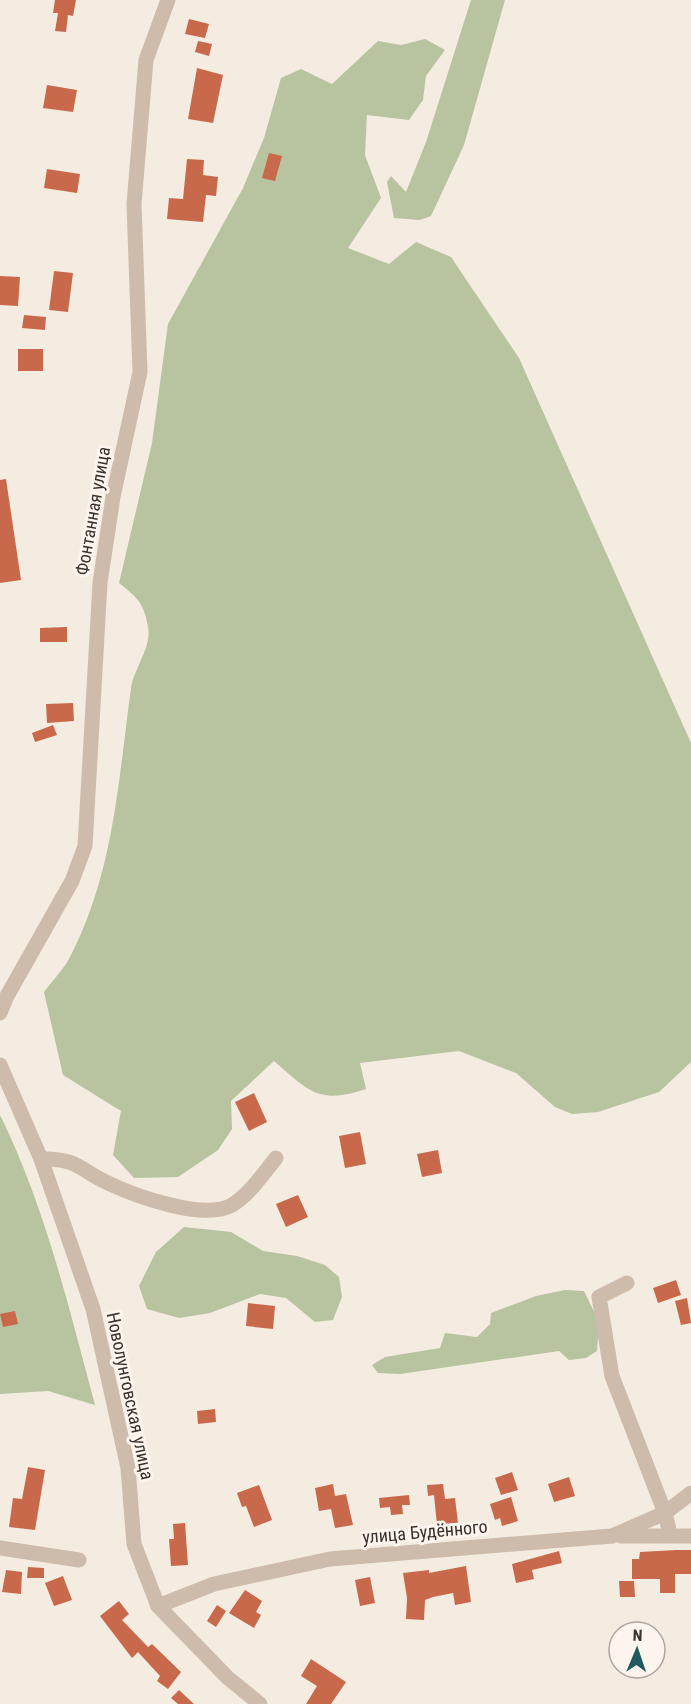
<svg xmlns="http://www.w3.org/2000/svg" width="691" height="1704" viewBox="0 0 691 1704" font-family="'Roboto Condensed',sans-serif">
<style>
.green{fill:#b8c4a0}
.building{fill:#c8694b}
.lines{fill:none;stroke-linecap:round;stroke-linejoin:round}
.minor{stroke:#cdbbac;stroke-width:15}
.labels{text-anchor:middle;stroke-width:6;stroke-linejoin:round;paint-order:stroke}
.street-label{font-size:18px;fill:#3b302b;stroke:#fbf5ee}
</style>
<rect width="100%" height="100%" fill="#f4ebe1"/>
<g class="green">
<polygon points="471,0 505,0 464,145 431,216 420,220 394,218 387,182 391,176 406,192 426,142"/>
<path d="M425,39L445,50L426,76L423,100L409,120L367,115L365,155L381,198L348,248L389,264L416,242L451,257L519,358L691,743V1062L659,1092L598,1112L572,1114L555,1107L516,1073L459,1051L360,1063L366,1089C318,1105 309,1091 274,1061L231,1101L232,1129L218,1150L178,1177L134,1178L113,1155L121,1111L63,1075L44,992C52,981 62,971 69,959C114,873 118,782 131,688C134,668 152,647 148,627C144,603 137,597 119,583L152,443L168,324L243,188L264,138L281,78L301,69L332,84L378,41L401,45Z"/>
<path d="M0,1115C45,1206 69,1308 95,1405L48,1391L0,1394Z"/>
<polygon points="184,1227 231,1232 263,1251 297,1256 325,1265 339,1277 342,1297 333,1320 315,1322 286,1298 260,1294 210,1313 179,1318 147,1309 139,1286 156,1252"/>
<polygon points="565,1290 584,1291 599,1322 597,1351 586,1358 569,1360 559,1351 400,1374 378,1373 372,1365 385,1357 440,1348 445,1333 477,1337 490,1324 491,1313 536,1296"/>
</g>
<g class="building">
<polygon points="55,0 76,0 73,16 68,15 66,32 55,31 58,13 53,13"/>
<polygon points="189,19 209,24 205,38 185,34"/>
<polygon points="198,41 212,44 209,56 195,52"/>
<polygon points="197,68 223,75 213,123 188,119"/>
<polygon points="47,85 77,90 73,112 43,108"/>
<polygon points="269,153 282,156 275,181 262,178"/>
<polygon points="187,159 204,160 203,175 218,177 216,196 206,195 203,222 167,219 169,198 183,199"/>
<polygon points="47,169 80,174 77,193 44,188"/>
<polygon points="54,271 73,273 68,312 49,310"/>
<polygon points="0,276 20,277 18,306 0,305"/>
<polygon points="24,315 46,317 45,330 22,328"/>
<rect x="18" y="349" width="25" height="22"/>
<polygon points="6,479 21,580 0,583 0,480"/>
<polygon points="67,627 67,642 40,642 40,628"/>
<polygon points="73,703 74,721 47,723 46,704"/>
<polygon points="53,725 57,735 35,742 32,733"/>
<polygon points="254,1093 267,1122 249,1131 235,1102"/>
<polygon points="360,1132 366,1164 345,1168 339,1136"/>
<polygon points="438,1150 442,1173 422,1177 417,1154"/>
<polygon points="298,1195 308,1217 286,1227 276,1204"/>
<polygon points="676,1280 681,1295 658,1303 653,1288"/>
<polygon points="687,1298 691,1323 681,1325 675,1301"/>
<polygon points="248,1303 275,1306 273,1329 246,1326"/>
<polygon points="15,1311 18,1324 3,1327 0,1314"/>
<polygon points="215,1409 216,1422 198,1424 197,1411"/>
<polygon points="28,1467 45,1470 35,1530 9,1527 13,1498 22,1499"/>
<polygon points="512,1472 518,1490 501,1495 495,1478"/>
<polygon points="569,1477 575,1496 554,1502 548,1484"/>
<polygon points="333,1484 335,1496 346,1494 353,1525 335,1528 331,1509 319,1511 315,1488"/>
<polygon points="443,1484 445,1499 455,1498 458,1523 437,1525 434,1495 428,1496 427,1485"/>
<polygon points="259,1485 272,1520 254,1527 246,1506 242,1507 237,1493"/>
<polygon points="409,1495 410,1505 402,1505 403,1514 391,1515 390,1507 380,1508 379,1498"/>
<polygon points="511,1497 518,1521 502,1526 500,1518 495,1520 490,1504"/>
<polygon points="185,1523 188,1565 171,1566 169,1539 174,1539 173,1524"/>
<polygon points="676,1550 691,1550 691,1574 675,1574 675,1593 660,1593 660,1579 632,1579 632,1559 639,1559 640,1552"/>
<polygon points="559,1551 562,1563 532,1570 534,1579 516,1583 512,1564"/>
<polygon points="466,1566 471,1602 455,1605 453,1593 433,1597 425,1600 424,1620 406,1619 407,1598 403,1573 429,1570 429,1573"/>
<polygon points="28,1567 44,1568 44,1578 27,1578"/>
<polygon points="6,1570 22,1572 21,1594 2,1592"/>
<polygon points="63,1576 72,1600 54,1606 45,1583"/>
<polygon points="370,1577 375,1603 360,1606 355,1580"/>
<polygon points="619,1581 634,1581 635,1597 620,1597"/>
<polygon points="245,1590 262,1601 256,1612 261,1615 254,1628 229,1613"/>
<polygon points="119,1601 129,1614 122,1620 148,1647 152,1644 181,1672 168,1689 157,1681 160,1676 138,1652 132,1658 100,1616"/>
<polygon points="217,1605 226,1611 216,1627 207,1621"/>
<polygon points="311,1659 346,1682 331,1704 306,1704 317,1686 301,1676"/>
<polygon points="179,1690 194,1704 178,1704 171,1698"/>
</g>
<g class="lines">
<g class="minor">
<polyline points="0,1013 7,996 72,881 85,846 100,583 113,497 140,372 134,204 146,60 168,0"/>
<polyline points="0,1065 41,1159 93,1309 128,1468 134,1544 158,1606 228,1678 260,1704"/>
<path d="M41,1159C77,1158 80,1170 108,1183C135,1196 204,1221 232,1205C250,1194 263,1174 276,1158"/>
<polyline points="627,1283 599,1297 612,1376 665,1513 670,1534"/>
<polyline points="621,1536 691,1536"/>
<polyline points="0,1548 79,1560"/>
<polyline points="158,1606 214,1584 330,1559 612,1536 665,1513 691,1493"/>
</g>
</g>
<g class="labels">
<g class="street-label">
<text transform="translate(93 511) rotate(-80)" y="6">Фонтанная улица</text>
<text transform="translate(130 1396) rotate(78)" y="6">Новолунговская улица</text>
<text transform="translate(425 1532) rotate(-5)" y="6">улица Будённого</text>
</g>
</g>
<g transform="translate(637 1650) rotate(2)"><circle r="28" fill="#fbf5ee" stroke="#aea6a0" stroke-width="1.5"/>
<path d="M0-4.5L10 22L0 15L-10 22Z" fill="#1f5a5e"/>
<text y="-9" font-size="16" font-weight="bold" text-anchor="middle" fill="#3b302b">N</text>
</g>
</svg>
